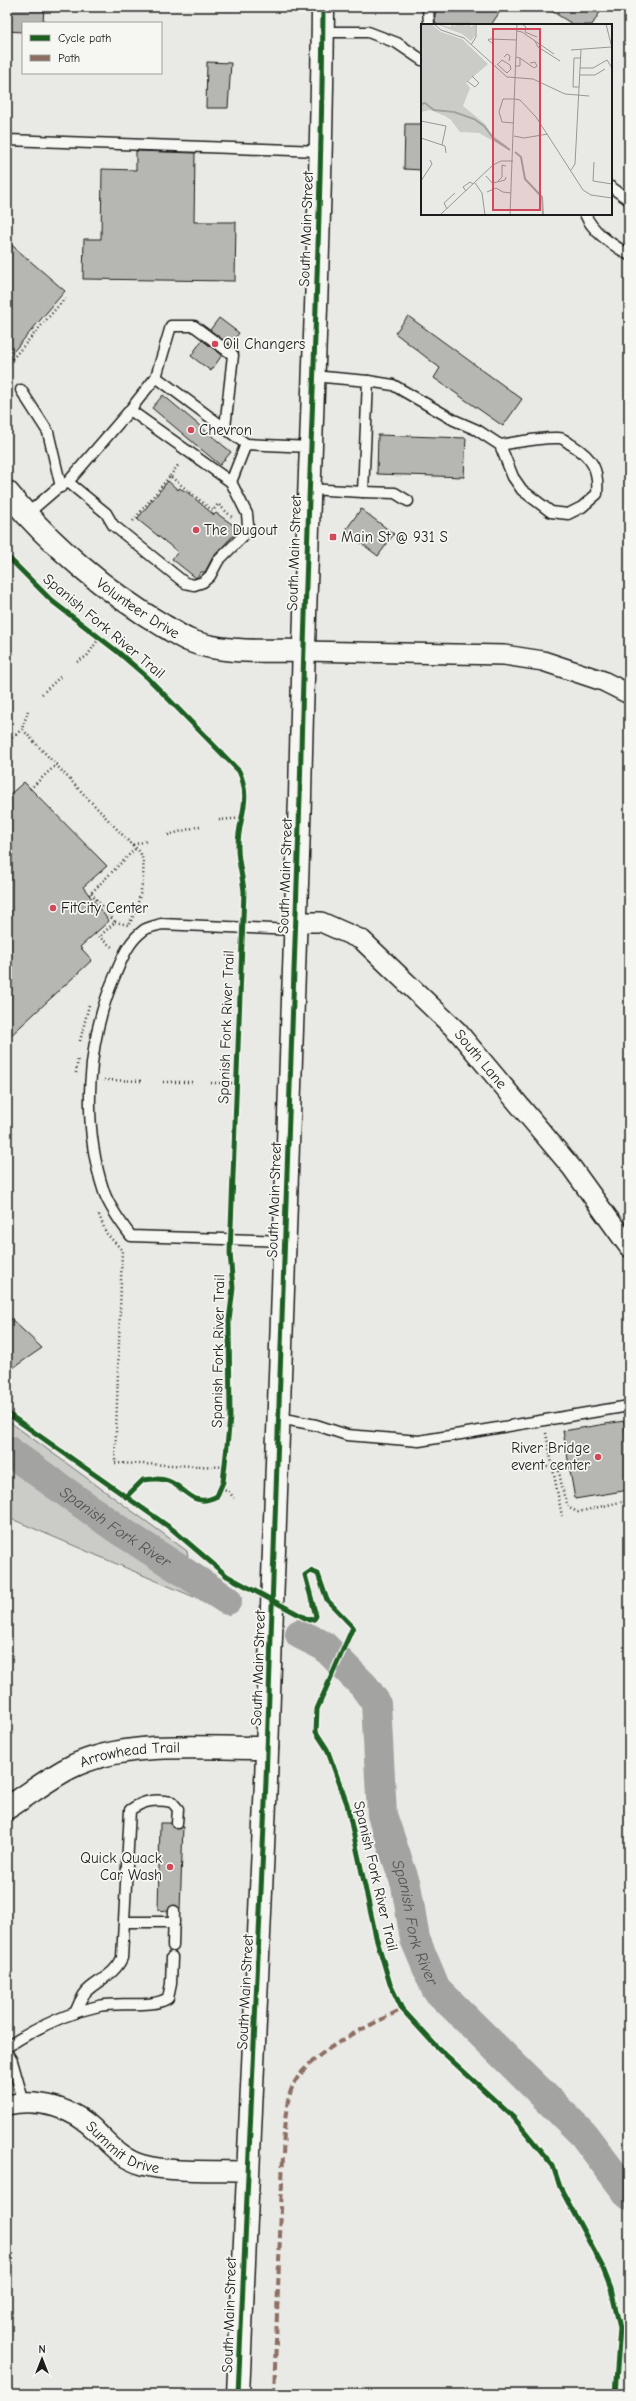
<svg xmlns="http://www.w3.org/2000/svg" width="636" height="2401" viewBox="0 0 636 2401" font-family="'Comic Neue',sans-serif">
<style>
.green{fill:#cbcbc7;stroke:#747472}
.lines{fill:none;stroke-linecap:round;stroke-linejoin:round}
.river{stroke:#a3a3a1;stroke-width:30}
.building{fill:#b6b6b3;stroke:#1c1c1c}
.lane-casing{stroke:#1c1c1c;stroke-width:13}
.street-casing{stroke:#1c1c1c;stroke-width:22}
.secondary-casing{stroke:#1c1c1c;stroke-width:25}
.primary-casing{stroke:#1c1c1c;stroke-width:25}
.path{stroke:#1c1c1c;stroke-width:2.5;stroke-dasharray:1 3;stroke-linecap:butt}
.lane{stroke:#f6f6f2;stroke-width:10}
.street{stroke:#f6f6f2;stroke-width:19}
.secondary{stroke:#f6f6f2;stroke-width:22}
.primary{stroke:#f6f6f2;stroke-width:22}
.quiet{stroke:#8d6e63;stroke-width:4;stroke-dasharray:8 4;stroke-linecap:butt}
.cycleway-casing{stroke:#f6f6f2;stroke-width:8}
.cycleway{stroke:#1b5e20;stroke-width:5}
.poi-dot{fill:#d1495b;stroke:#f6f6f2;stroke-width:1.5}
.labels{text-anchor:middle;stroke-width:3.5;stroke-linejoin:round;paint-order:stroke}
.street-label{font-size:15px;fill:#1c1c1c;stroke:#f6f6f2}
.poi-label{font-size:15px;fill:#1c1c1c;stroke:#f6f6f2;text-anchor:start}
.water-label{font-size:16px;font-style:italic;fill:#525251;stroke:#f6f6f2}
.inset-river{fill:none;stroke:#a3a3a1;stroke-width:2}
.inset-road{fill:none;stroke:#979795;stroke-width:1}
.view{fill:#d1495b;fill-opacity:0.15;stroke:#d1495b;stroke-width:2}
.inset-edge{fill:none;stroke:#1c1c1c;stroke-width:2}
</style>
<rect width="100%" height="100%" fill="#e9e9e5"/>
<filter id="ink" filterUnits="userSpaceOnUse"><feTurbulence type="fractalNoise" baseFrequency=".025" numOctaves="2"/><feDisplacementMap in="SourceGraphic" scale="8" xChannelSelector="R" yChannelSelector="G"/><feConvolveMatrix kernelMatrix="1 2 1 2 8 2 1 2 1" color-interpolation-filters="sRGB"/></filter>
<g filter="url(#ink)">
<polygon class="green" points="7,1420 187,1551 194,1597 7,1517"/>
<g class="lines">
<g class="river">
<path id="s1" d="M7,1450L116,1528L227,1600"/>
<path id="s2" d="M300,1634L324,1646L364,1686L376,1703L382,1815L406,1885L415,1939L436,1989L583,2134L629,2195"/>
</g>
</g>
<g class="building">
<polygon points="7,7 44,7 43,23 23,23 23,32 7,31"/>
<polygon points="439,7 503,7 491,25 438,25 435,23 435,14"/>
<polygon points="545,7 603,7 592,25 574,25"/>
<polygon points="207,62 231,63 228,108 206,108"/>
<polygon points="405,124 422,124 422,170 404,169"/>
<polygon points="136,151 195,153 194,222 236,222 235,281 83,279 84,239 101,239 102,169 136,170"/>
<polygon points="7,241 65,291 7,359"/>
<polygon points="408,316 522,399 503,426 434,378 440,368 395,333"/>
<polygon points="219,318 239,333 230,345 210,330"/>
<polygon points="202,340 222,355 211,371 191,356"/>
<polygon points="163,395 231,452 220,465 152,408"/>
<polygon points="378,435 466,438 464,477 377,474"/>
<polygon points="168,481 178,490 179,488 187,492 214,515 216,513 239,529 213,557 205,572 201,572 196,578 172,559 178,552 137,519"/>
<polygon points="361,509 394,534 378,556 345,531"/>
<polygon points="24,782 107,866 83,887 109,921 80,947 92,960 7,1039 7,797"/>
<polygon points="7,1315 42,1348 7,1372"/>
<polygon points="624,1421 629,1448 629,1490 575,1499 563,1431"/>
<polygon points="160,1823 171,1823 176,1829 183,1826 180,1910 174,1905 168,1911 158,1910"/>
</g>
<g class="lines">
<defs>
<g id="lane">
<polyline points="428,7 429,25"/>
<polyline points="323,32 368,32 397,43 422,60"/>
<polyline points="7,140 321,151"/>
<polyline points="611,187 629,200"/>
<path d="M585,214C593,233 612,244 629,255"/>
<polyline points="156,377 171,326 194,326 233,355 225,428"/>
<path d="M368,381L393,385L454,420L477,430L500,445L513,477L522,490L551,512L568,514L582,507L597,494C599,470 593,458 572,445C568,443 564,438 559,438C539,437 519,442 500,445"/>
<polyline points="21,390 48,432 61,487"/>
<polyline points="130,410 156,377 246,444"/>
<polyline points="231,482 246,444 310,447"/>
<polyline points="308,489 363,492 368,381 313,376"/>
<polyline points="363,492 395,493 408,501"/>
<polyline points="26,515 55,490 68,482 130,410 231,482 247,514 248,525 243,536 218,561 210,576 203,582 194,585 185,583 113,525 106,513 68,482"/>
<path d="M285,1241L131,1236C121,1223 110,1208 104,1192C81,1123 87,1039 116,973C123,956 129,941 144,930C148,927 156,926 161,924L294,930"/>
<polyline points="279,1418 316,1425 347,1435 419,1441 629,1406"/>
<polyline points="126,1922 174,1922"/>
<polyline points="173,1946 174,1911"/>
<path d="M75,2013C78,2006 82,1994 89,1989C102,1978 115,1974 122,1958L130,1810C144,1800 156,1799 172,1802L178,1809L177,1823"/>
<path d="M7,2047C34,2029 67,2013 99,2006C120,2001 151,2009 168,1998L171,1984L172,1957"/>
<polyline points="7,2053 12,2061 24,2103"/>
</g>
<g id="street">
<polyline points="303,651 504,655 543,661 603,681 629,694"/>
<path id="s3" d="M295,922H321L362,940L458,1032L572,1168L629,1247"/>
<path id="s4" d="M7,2105C39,2098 74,2108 97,2132C110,2145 123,2160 143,2165C174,2173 214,2170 246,2171"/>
</g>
<g id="secondary">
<path id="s5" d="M7,492C50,544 106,592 164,626C173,631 182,638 191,641C222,654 269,650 303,651"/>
</g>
<g id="primary">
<path id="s6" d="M7,1808C28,1795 49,1778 71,1767C127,1739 206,1749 267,1748"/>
<path d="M238,2394L266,1781L300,797C305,534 321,270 323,7"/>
</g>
</defs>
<use href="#lane" class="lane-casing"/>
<use href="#street" class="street-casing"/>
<use href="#secondary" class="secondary-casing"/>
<use href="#primary" class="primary-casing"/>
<g class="path">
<polyline points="32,330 35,333"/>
<polyline points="7,365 67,296"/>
<polyline points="170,476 179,464"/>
<polyline points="133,521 170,476 213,511 218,504 232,517"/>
<polyline points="77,662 87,656 100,637"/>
<polyline points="42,694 62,675"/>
<polyline points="28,711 22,729 132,845 147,841"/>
<polyline points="7,743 22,729"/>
<polyline points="30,789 57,764"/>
<polyline points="219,820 244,818"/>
<polyline points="168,835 200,826"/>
<polyline points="91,893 115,922 99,937"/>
<polyline points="89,895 136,848"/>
<polyline points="115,922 128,925"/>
<path d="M129,924C138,911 150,864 139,851C138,849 134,847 132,845"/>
<polyline points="95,934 112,947"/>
<polyline points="80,1041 89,1005"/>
<polyline points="76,1073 78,1058"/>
<polyline points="104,1080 144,1081"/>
<polyline points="163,1082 193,1082"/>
<polyline points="211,1083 236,1083"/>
<polyline points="99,1215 106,1233 122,1250 115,1463 225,1467"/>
<polyline points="625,1425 629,1425"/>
<polyline points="546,1433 562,1516"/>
<polyline points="558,1467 564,1496 569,1508 578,1512 629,1500"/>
<polyline points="523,1471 552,1466 569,1466"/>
<polyline points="221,1489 229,1492 234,1498"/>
</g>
<use href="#lane" class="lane"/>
<use href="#street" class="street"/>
<use href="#secondary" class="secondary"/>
<use href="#primary" class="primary"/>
<path class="quiet" d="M274,2394L284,2130C286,2114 287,2094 296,2080C318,2047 368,2027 402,2009"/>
<defs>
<g id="cycleway">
<path d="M7,556L52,601L118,652L147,677L239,771C253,802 237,819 238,848C238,863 243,877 244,892L230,1253L233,1288L229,1321L230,1418L223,1482L217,1496C191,1510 186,1485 165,1480C158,1478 150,1479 143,1480L126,1497"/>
<polyline points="7,1413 172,1529 227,1576 309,1620 314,1619 316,1616 305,1575 311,1571 318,1574 327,1600 353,1627 317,1709 316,1732 327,1749 347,1804 376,1937 390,1984 402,2009 435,2045 514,2118 553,2166 560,2187 602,2266 611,2289 620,2328 615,2394"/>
<path d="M238,2394L266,1781L300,797C305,534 321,270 323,7"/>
</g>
</defs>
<use href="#cycleway" class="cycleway-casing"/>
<use href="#cycleway" class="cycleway"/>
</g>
</g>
<g class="poi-dot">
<circle cx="215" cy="344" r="4"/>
<circle cx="191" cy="430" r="4"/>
<circle cx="196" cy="530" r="4"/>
<rect x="329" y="533" width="8" height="8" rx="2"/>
<circle cx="53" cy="908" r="4"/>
<circle cx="598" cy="1457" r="4"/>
<circle cx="170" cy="1867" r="4"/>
</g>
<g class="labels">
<g class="street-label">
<text transform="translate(306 229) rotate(-88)" y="5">South Main Street</text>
<text transform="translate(294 553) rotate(-88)" y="5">South Main Street</text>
<text dy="5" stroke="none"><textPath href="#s5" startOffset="176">Volunteer Drive</textPath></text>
<text transform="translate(104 626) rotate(40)" y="5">Spanish Fork River Trail</text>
<text transform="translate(285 876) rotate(-88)" y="5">South Main Street</text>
<text transform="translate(226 1027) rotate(-88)" y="5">Spanish Fork River Trail</text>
<text dy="5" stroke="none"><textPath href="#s3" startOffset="239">South Lane</textPath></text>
<text transform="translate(274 1200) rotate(-88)" y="5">South Main Street</text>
<text transform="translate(218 1351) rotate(-89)" y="5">Spanish Fork River Trail</text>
<text transform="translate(258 1668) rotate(-88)" y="5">South Main Street</text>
<text dy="5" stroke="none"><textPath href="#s6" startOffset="137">Arrowhead Trail</textPath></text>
<text transform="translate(376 1876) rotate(77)" y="5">Spanish Fork River Trail</text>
<text transform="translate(245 1992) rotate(-87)" y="5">South Main Street</text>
<text dy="5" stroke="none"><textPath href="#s4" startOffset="129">Summit Drive</textPath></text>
<text transform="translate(229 2315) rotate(-88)" y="5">South Main Street</text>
</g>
<g class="poi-label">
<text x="223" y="349">Oil Changers</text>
<text x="199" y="435">Chevron</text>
<text x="204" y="535">The Dugout</text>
<text x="341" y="542">Main St @ 931 S</text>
<text x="61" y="913">FitCity Center</text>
<text x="590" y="1453" text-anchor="end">River Bridge<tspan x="590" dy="17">event center</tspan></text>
<text x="162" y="1863" text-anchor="end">Quick Quack<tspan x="162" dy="17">Car Wash</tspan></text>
</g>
<g class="water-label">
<text dy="6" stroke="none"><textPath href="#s1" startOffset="133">Spanish Fork River</textPath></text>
<text dy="6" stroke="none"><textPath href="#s2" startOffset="329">Spanish Fork River</textPath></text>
</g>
</g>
<g transform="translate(421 24)">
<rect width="191" height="191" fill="#e9e9e5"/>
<path d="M0,0H10L20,8L41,15L67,40L45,59L49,64L42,82L64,100L71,111L86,122V125L58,109L39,108L30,96L24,92L9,86L0,88ZM15,0L29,3L32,0L34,3V0H44V2L49,0L50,3L54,0V12L50,17L41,10Z" fill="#cbcbc7"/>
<path class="inset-river" d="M0,80L4,79L13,86L33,88L53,95L63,102L73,115L89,126M94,128L100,133L104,155L121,173L122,191"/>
<path class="inset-road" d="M13,0L20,6L43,14L86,53L112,55L144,70L168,72M101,0L105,3L104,8L116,13M185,0L191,24M96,7L101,8L133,30M72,16L71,19L67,16L68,15L96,16M114,17L117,23L139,37M50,21L55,13V0M150,26L190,23M83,33L86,30L89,32L88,37M99,34L113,44L116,42L114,38L109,39M76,41L81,36L89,41M77,41L86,49L90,45L89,41M95,42H99V34L95,33M159,44H172L186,36L191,44M159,51H174L184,45M46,57L54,63L58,59L51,52M158,63H152L153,34H160M94,75L99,76L115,93L162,166L170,171L191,174M0,97L25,102L21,121M93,99L81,98L78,88L82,75H94M93,112L103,114L127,110M0,114L24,122L25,129M173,138L172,157L191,160M150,146L154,140L160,26M65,152L73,161M0,157L11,140L9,136M77,157L81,153V141L85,142M54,159L61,169L64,191M72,159L84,156L85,153M45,167L42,163L49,158L52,160M66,168L75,164L82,168L90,169M26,185L23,179L34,169M19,191L72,141L80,137H92M89,191L96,0"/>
<path class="view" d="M72,5H119V186H72Z"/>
<rect width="191" height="191" class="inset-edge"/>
</g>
<rect width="636" height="2401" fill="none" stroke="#f6f6f2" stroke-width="24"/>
<rect x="12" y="12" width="612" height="2377" fill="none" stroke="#1c1c1c" stroke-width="1.5" filter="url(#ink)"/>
<rect x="22" y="22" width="140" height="52" fill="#f6f6f2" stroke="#9f9f9c"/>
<rect x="30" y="35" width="20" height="6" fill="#1b5e20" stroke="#9f9f9c"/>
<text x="58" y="42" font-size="12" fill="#1c1c1c">Cycle path</text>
<rect x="30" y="55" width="20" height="6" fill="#8d6e63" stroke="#9f9f9c"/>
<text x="58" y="62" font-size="12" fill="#1c1c1c">Path</text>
<g transform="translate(42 2359)" stroke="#f6f6f2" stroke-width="3" paint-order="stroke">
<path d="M0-3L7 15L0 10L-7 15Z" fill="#1c1c1c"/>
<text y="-6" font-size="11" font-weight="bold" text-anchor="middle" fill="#1c1c1c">N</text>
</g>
</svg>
